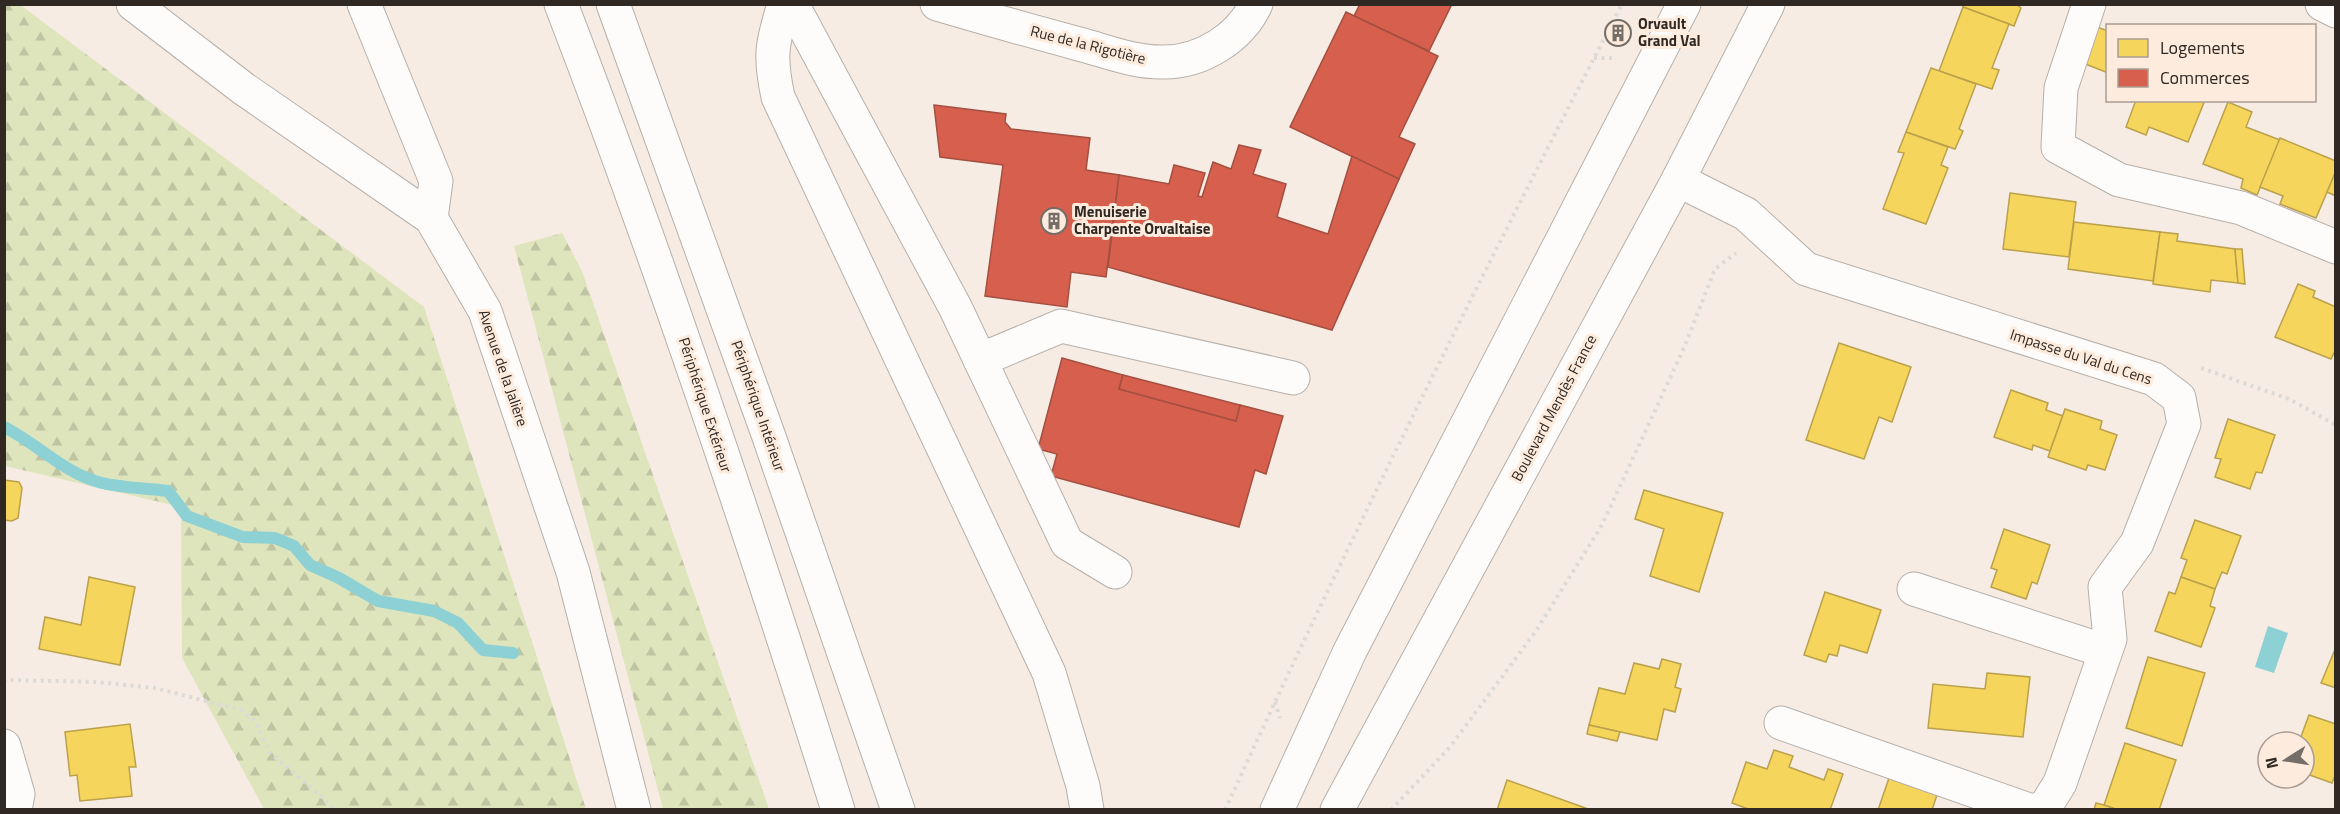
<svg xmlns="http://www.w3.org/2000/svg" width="2340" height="814" viewBox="0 0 2340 814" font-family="'Titillium Web',sans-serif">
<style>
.forest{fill:url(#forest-firs)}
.water{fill:#8dd1d5}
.homes{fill:#f6d55c;stroke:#baa14b;stroke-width:1.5}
.shops{fill:#d6604d;stroke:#a44f40;stroke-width:1.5}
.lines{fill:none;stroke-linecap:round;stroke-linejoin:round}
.stream{stroke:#8dd1d5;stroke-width:12}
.minor-casing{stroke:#b6afa9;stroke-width:35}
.major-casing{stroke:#b6afa9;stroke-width:35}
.highway-casing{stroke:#b6afa9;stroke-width:35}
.path{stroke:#dcd9d6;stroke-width:4;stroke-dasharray:3 4.5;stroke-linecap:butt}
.minor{stroke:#fefcfb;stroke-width:33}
.major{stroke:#fefcfb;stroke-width:33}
.highway{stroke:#fefcfb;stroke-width:33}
.labels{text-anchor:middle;stroke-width:6;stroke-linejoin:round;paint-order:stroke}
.poi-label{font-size:15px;font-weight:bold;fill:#2f2823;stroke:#fdebdd;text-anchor:start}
.street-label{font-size:15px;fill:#2f2823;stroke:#fdebdd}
</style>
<defs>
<pattern id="forest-firs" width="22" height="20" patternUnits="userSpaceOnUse" patternTransform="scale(1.5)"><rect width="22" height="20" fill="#dee5bd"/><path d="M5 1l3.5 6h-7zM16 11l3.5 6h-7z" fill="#bfc4a2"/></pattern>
</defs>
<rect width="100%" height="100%" fill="#f6ece4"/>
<g class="forest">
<polygon points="19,4 424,307 586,809 264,809 182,658 181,507 5,466 4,5"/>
<polygon points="562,233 582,271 769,809 663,809 514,246"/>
</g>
<polygon class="water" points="2268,626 2288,633 2274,673 2255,667"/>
<g class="homes">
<polygon points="1964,4 2016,4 2021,8 2014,26 1963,7"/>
<polygon points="1963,7 2009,24 1992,68 1999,70 1992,89 1939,71"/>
<polygon points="1618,26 1624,29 1618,41 1612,37"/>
<polygon points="2097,27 2108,31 2108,73 2083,63"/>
<polygon points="1931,68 1976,84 1959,129 1963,131 1955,149 1906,132"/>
<polygon points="2136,100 2205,100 2188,142 2149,127 2146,135 2126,127"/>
<polygon points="2228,102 2252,112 2246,127 2280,140 2257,195 2241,188 2243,179 2203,164"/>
<polygon points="1906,132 1948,147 1941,165 1948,168 1926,224 1883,209 1904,153 1898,152"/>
<polygon points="2280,138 2336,161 2336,171 2316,218 2280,204 2283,196 2260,187"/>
<polygon points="2336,171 2336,196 2327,192"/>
<polygon points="2010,193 2076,202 2069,257 2003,249"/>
<polygon points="2074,222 2160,232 2153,281 2068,269"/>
<polygon points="2160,232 2178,234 2177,241 2235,249 2238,283 2211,280 2210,292 2153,284"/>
<polygon points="2235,249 2242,249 2245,284 2238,283"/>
<polygon points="2298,284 2315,291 2313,297 2336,307 2336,349 2331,359 2275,337"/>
<polygon points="1839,343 1911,367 1892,422 1879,417 1864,459 1806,440"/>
<polygon points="2011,390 2048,403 2046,410 2063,416 2050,451 2033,445 2032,450 1994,437"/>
<polygon points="2065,409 2102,421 2100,429 2117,435 2105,470 2088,465 2086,470 2048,457"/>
<polygon points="2228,419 2275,435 2262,473 2256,472 2250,489 2215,477 2221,459 2215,458"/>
<polygon points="4,480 19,482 22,488 18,518 12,521 4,520"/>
<polygon points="1644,490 1723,513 1699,592 1650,576 1664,529 1635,519"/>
<polygon points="2195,520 2241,536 2227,574 2222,572 2215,589 2181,577 2187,560 2181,558"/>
<polygon points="2004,529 2050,545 2037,584 2032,582 2026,599 1991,587 1997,570 1991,568"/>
<polygon points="89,577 135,587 120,665 39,649 45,617 81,625"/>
<polygon points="2181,577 2215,589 2210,606 2215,608 2201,647 2155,631 2169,592 2175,594"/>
<polygon points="1825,592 1881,610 1867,653 1840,645 1837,656 1829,654 1826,662 1804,655"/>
<polygon points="2336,647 2336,688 2321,683"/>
<polygon points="2148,657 2205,673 2182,746 2126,728"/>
<polygon points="1662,659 1681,664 1675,687 1681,689 1675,712 1664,709 1657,740 1589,725 1599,688 1625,694 1634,663 1659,669"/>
<polygon points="1987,673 2030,677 2023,737 1928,728 1933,684 1985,689"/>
<polygon points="2309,715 2336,724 2336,773 2332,783 2304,773 2304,742 2299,742"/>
<polygon points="130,724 136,767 129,767 132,796 80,801 77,775 70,776 65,732"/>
<polygon points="1589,725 1620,732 1617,741 1587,734"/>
<polygon points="2125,743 2176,760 2159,810 2118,810 2104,805"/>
<polygon points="1774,750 1793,756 1789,767 1824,780 1828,769 1843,774 1830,810 1751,810 1732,803 1746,762 1767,769"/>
<polygon points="1889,778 1937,795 1932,810 1878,810"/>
<polygon points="1507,780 1591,810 1497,810"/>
<polygon points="2096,803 2104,805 2118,810 2094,810"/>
</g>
<g class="shops">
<polygon points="1360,4 1452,4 1429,51 1354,16"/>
<polygon points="1346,12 1438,56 1399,137 1415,144 1399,179 1290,127"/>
<polygon points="934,105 1006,114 1005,122 1011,129 1090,138 1086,170 1119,175 1106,277 1071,272 1067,307 985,296 1003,165 940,157"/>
<polygon points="1239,145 1261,150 1253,174 1286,184 1277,217 1328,234 1352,156 1399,179 1332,330 1108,267 1119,175 1169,184 1174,165 1205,173 1198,196 1202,197 1213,162 1231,169"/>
<polygon points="1062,358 1123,375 1119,389 1236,421 1240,405 1283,416 1266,474 1255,470 1239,527 1051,476 1057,454 1038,449"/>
<polygon points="1123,375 1240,405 1236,421 1119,389"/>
</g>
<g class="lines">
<path class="stream" d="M4,427C38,444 65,474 102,483C123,488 146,488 168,491L187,516L243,537L275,538L294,546L310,565L339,578L378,601L434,611L458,623L483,650L513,653"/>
<defs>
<g id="minor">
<polyline points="133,4 244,89 431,218 485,311 573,572 634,810"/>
<polyline points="364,4 436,181 431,218"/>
<path d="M784,4C772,44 769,55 778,97L1049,673L1083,786L1087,810"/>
<polyline points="792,4 955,307 1067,543 1115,572"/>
<path d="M937,4C984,18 1031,31 1079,44C1106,51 1135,63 1164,62C1202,62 1240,38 1256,4"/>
<polyline points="2089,4 2061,88 2058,147 2119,180 2241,208 2336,247"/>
<polyline points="2322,4 2336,11"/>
<polyline points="1678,180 1746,214 1806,269 2154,379 2179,398 2184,424 2137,543 2105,587 2110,639 2060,783 2047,804 2039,810"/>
<polyline points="980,360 1061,326 1293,378"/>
<polyline points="1914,589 2105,651"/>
<polyline points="1781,723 2029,810"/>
<polyline points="4,746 18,794 15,810"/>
</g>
<g id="major">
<polyline points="1277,810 1350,651 1684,4"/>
<polyline points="1337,810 1678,180 1768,4"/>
</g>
<g id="highway">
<path d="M561,4C663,269 753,539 838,810"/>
<polyline points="613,4 768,434 898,810"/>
</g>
</defs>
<use href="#minor" class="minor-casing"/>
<use href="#major" class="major-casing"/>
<use href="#highway" class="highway-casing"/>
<g class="path">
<polyline points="1594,58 1615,58"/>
<polyline points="2201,368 2289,399 2336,425"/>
<polyline points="4,682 6,680 96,682 155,688 241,710 255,721 270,753 322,797 334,810"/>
<polyline points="1275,702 1280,718"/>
<path d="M1225,810C1350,537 1484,270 1622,4"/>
<polyline points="1391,810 1450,747 1536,631 1602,525 1684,348 1715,269 1736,253"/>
</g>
<use href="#minor" class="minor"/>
<use href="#major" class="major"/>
<use href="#highway" class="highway"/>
</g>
<defs>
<symbol id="building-ring" viewBox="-11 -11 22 22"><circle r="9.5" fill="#fdebdd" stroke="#756d67" stroke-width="1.5"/><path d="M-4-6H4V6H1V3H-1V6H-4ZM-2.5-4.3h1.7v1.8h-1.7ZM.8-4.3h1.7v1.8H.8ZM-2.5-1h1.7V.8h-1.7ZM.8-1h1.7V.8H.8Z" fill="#756d67"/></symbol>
</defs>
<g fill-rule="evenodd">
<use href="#building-ring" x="1603" y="18" width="30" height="30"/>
<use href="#building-ring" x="1039" y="206" width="30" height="30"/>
</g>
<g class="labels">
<g class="poi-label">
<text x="1638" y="29">Orvault<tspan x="1638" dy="17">Grand Val</tspan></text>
<text x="1074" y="217">Menuiserie<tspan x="1074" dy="17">Charpente Orvaltaise</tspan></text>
</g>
<g class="street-label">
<text transform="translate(1088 45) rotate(14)" y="5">Rue de la Rigotière</text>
<text transform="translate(2081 357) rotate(18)" y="5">Impasse du Val du Cens</text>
<text transform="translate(503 368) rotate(71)" y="5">Avenue de la Jalière</text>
<text transform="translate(705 405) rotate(72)" y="5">Périphérique Extérieur</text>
<text transform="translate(758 406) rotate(71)" y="5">Périphérique Intérieur</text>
<text transform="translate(1554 408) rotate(-62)" y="5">Boulevard Mendès France</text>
</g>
</g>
<rect width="2340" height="814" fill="none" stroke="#2f2823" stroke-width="12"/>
<rect x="2106" y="24" width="210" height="78" fill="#fdebdd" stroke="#ab9d93" stroke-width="1.5"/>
<rect x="2118" y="39" width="30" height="18" fill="#f6d55c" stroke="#ab9d93" stroke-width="1.5"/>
<text x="2160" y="54" font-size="18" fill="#2f2823">Logements</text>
<rect x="2118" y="69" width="30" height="18" fill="#d6604d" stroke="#ab9d93" stroke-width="1.5"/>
<text x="2160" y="84" font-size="18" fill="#2f2823">Commerces</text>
<g transform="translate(2286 760) rotate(258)"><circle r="28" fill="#fdebdd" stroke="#ab9d93" stroke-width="1.5"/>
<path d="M0-4.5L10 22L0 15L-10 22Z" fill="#756d67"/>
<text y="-9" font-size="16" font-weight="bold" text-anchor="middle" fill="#2f2823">N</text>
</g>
</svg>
